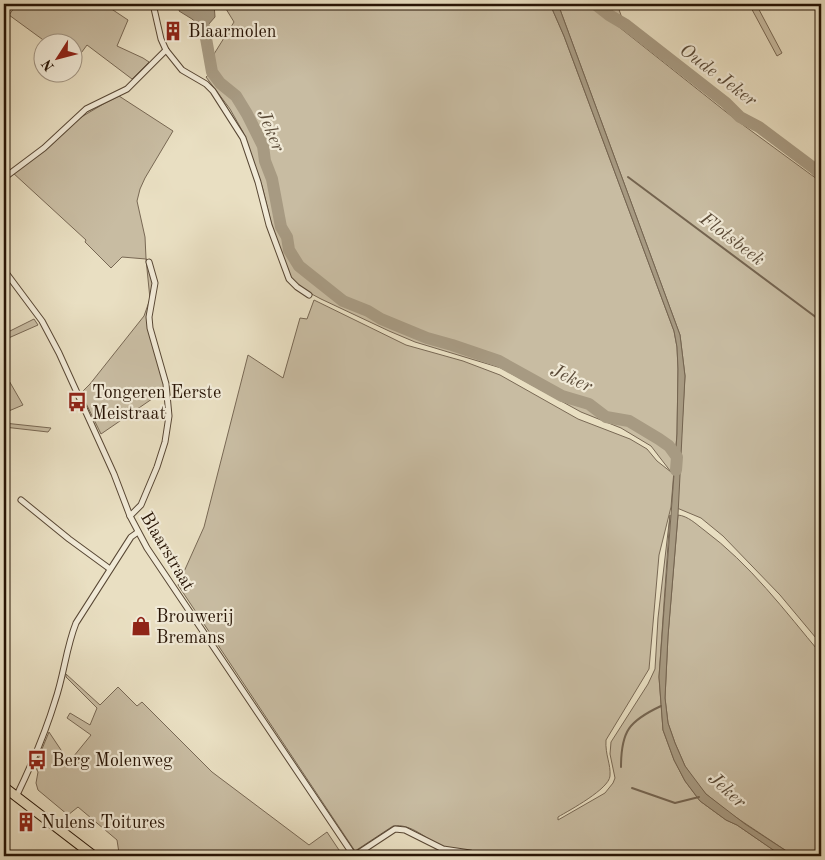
<svg xmlns="http://www.w3.org/2000/svg" width="825" height="860" viewBox="0 0 825 860" font-family="'Old Standard TT',serif">
<style>
.green{fill:#c8bca2;stroke:#786854}
.water{fill:#a79a82;stroke:#746450}
.lines{fill:none;stroke-linecap:round;stroke-linejoin:round}
.stream{stroke:#746450;stroke-width:2}
.river{stroke:#a79a82;stroke-width:12}
.street-casing{stroke:#584734;stroke-width:7}
.primary-casing{stroke:#271405;stroke-width:11}
.street{stroke:#f1ead7;stroke-width:5}
.primary{stroke:#e9dfc2;stroke-width:9}
.labels{text-anchor:middle;stroke-width:4.5;stroke-linejoin:round;paint-order:stroke}
.poi-label{font-size:18px;fill:#271405;stroke:#f1ead7;text-anchor:start}
.street-label{font-size:18px;fill:#271405;stroke:#f1ead7}
.water-label{font-size:19px;font-style:italic;fill:#5a4a37;stroke:#f1ead7}
</style>
<rect width="100%" height="100%" fill="#e9dfc2"/>
<filter id="stains"><feTurbulence type="fractalNoise" baseFrequency=".004" numOctaves="4"/><feColorMatrix values="0 0 0 0 .2 0 0 0 0 .09 0 0 0 0 .02 0 0 0 .5 -.17"/></filter>
<radialGradient id="worn" r=".72"><stop offset=".6" stop-color="#630" stop-opacity="0"/><stop offset="1" stop-color="#630" stop-opacity=".3"/></radialGradient>
<g class="green">
<polygon points="17,4 108,4 107,6 128,20 117,46 143,58 149,62 132,79 87,45 73,64 72,42 46,42 9,15"/>
<path d="M223,4H550L564,36L674,331L677,347L678,369L677,434L671,507L659,555L649,669L606,740C605,755 611,764 610,776C609,789 570,810 558,817V820L605,793L613,783L615,778L610,754L611,742L648,684L655,669L658,618L670,515L659,677L663,730L674,760L685,781L700,801L726,820L737,825L782,856H476C465,854 451,852 442,847C426,839 411,823 393,826L355,851L178,585L204,527L248,355L283,378L300,318L307,319L314,300L406,345L463,361L500,375L578,419L630,439L647,449L657,461L671,472L651,446L621,428L581,412L501,368L415,342L389,331L321,299L306,291L298,284L290,276L282,254L272,226L262,186L243,132L230,109L206,77L215,69L214,54L234,22Z"/>
<polygon points="558,4 590,4 735,119 821,182 821,644 780,595 723,536 701,518 677,508 685,376 680,335"/>
<polygon points="603,4 617,4 622,18"/>
<polygon points="749,4 756,4 782,53 777,56"/>
<polygon points="119,96 173,131 145,178 140,189 137,201 145,237 146,258 153,285 147,318 149,332 162,373 165,390 101,434 81,393 90,384 144,316 150,299 146,259 122,257 111,268 85,242 86,240 12,172 46,149 78,119 105,103"/>
<polygon points="34,319 38,325 4,340 4,334"/>
<polygon points="4,372 23,405 4,413"/>
<polygon points="4,423 51,428 48,432 4,427"/>
<path d="M678,515C688,516 696,524 704,530C750,564 785,611 821,654V856H794L728,812L706,794L697,784L685,766L675,743L668,723L665,698L668,636Z"/>
<polygon points="66,674 100,705 118,687 137,706 142,702 212,772 309,845 327,832 339,850 348,856 196,856 183,852 179,856 123,856 119,853 117,840 78,807 68,815 38,790 36,783 38,772 35,766 49,732 69,762 91,735 67,718 70,713 90,725 97,708 66,677"/>
</g>
<g class="water">
<polygon points="181,4 214,4 215,17 208,25 201,27 192,19 179,11"/>
<polygon points="550,4 558,4 680,335 685,376 678,515 668,636 665,698 668,723 675,743 685,766 706,794 745,824 794,856 782,856 737,825 726,820 700,801 685,781 674,760 663,730 659,677 677,434 678,369 677,347 674,331 564,36"/>
<polygon points="208,27 215,68 209,69 200,30"/>
</g>
<g class="lines">
<g class="stream">
<polyline points="628,177 821,321"/>
<path d="M621,767C621,731 629,721 661,706"/>
<polyline points="632,788 675,803 699,797"/>
</g>
<g class="river">
<polyline points="195,4 204,27 212,72 220,83 236,96 247,114 263,146 265,161 272,179 281,227 287,237 289,250 299,266 343,301 368,311 381,319 427,338 452,345 499,361 562,396 589,404 606,417 629,421 659,439 669,446 677,457 676,470"/>
<polyline points="595,4 609,15 626,25 726,103 740,117 759,127 815,169 821,175"/>
</g>
<defs>
<g id="street">
<polyline points="153,4 161,39 166,50 182,70 206,84 213,91 243,138 258,182 269,225 289,279 297,287 309,295"/>
<polyline points="4,178 44,148 86,109 127,89 166,50"/>
<polyline points="4,270 42,321 59,353 114,474 130,516 147,548 354,856"/>
<polyline points="21,500 69,539 110,569"/>
<polyline points="130,516 141,505 157,467 165,442 169,416 166,384 150,328 149,317 155,283 149,262"/>
<path d="M16,797C31,766 45,734 55,701C64,675 66,648 76,623L131,537L138,532"/>
<polyline points="354,856 395,829 405,830 443,849 470,853"/>
</g>
<polyline id="primary" points="4,787 94,856"/>
</defs>
<use href="#street" class="street-casing"/>
<use href="#primary" class="primary-casing"/>
<use href="#street" class="street"/>
<use href="#primary" class="primary"/>
</g>
<defs>
<symbol id="building-bare" viewBox="-9 -9 18 18"><path d="M-4-6H4V6H1V3H-1V6H-4ZM-2.5-4.3h1.7v1.8h-1.7ZM.8-4.3h1.7v1.8H.8ZM-2.5-1h1.7V.8h-1.7ZM.8-1h1.7V.8H.8Z" fill="#8f2418" stroke="#f1ead7" stroke-width="2.5" paint-order="stroke"/></symbol>
<symbol id="bus-bare" viewBox="-9 -9 18 18"><path d="M-5-6H5V4H4V6H2V4H-2V6H-4V4H-5ZM-3.5-4V0h7V-4ZM-3.5 1.2v1.5H-2V1.2ZM2 1.2v1.5H3.5V1.2Z" fill="#8f2418" stroke="#f1ead7" stroke-width="2.5" paint-order="stroke"/></symbol>
<symbol id="shop-bare" viewBox="-9 -9 18 18"><path d="M-5-2.5h2.3a2.7 3.5 0 0 1 5.4 0H5L5.5 6h-11ZM-1.5-2.5h3a1.5 2.3 0 0 0-3 0Z" fill="#8f2418" stroke="#f1ead7" stroke-width="2.5" paint-order="stroke"/></symbol>
</defs>
<g fill-rule="evenodd">
<use href="#building-bare" x="159" y="17" width="28" height="28"/>
<use href="#bus-bare" x="63" y="388" width="28" height="28"/>
<use href="#shop-bare" x="127" y="612" width="28" height="28"/>
<use href="#bus-bare" x="23" y="746" width="28" height="28"/>
<use href="#building-bare" x="12" y="808" width="28" height="28"/>
</g>
<g class="labels">
<g class="poi-label">
<text x="188" y="37">Blaarmolen</text>
<text x="92" y="398">Tongeren Eerste<tspan x="92" dy="21">Meistraat</tspan></text>
<text x="156" y="622">Brouwerij<tspan x="156" dy="21">Bremans</tspan></text>
<text x="52" y="766">Berg Molenweg</text>
<text x="41" y="828">Nulens Toitures</text>
</g>
<g class="street-label">
<text transform="translate(168 551) rotate(59)" y="6">Blaarstraat</text>
</g>
<g class="water-label">
<text transform="translate(719 74) rotate(37)" y="7">Oude Jeker</text>
<text transform="translate(272 130) rotate(67)" y="7">Jeker</text>
<text transform="translate(733 238) rotate(37)" y="7">Flotsbeek</text>
<text transform="translate(572 377) rotate(24)" y="7">Jeker</text>
<text transform="translate(728 789) rotate(42)" y="7">Jeker</text>
</g>
</g>
<rect width="825" height="860" fill="none" stroke="#e9dfc2" stroke-width="20"/>
<rect x="5" y="5" width="815" height="850" fill="none" stroke="#271405" stroke-width="2.5"/>
<rect x="10" y="10" width="805" height="840" fill="none" stroke="#271405"/>
<g transform="translate(58 58) rotate(234)"><circle r="24" fill="#f1ead7" stroke="#a09483"/>
<path d="M0-4L9 19L0 12L-9 19Z" fill="#8f2418"/>
<text y="-8" font-size="14" font-weight="bold" text-anchor="middle" fill="#271405">N</text>
</g>
<rect width="100%" height="100%" filter="url(#stains)"/>
<rect width="100%" height="100%" fill="url(#worn)"/>
</svg>
